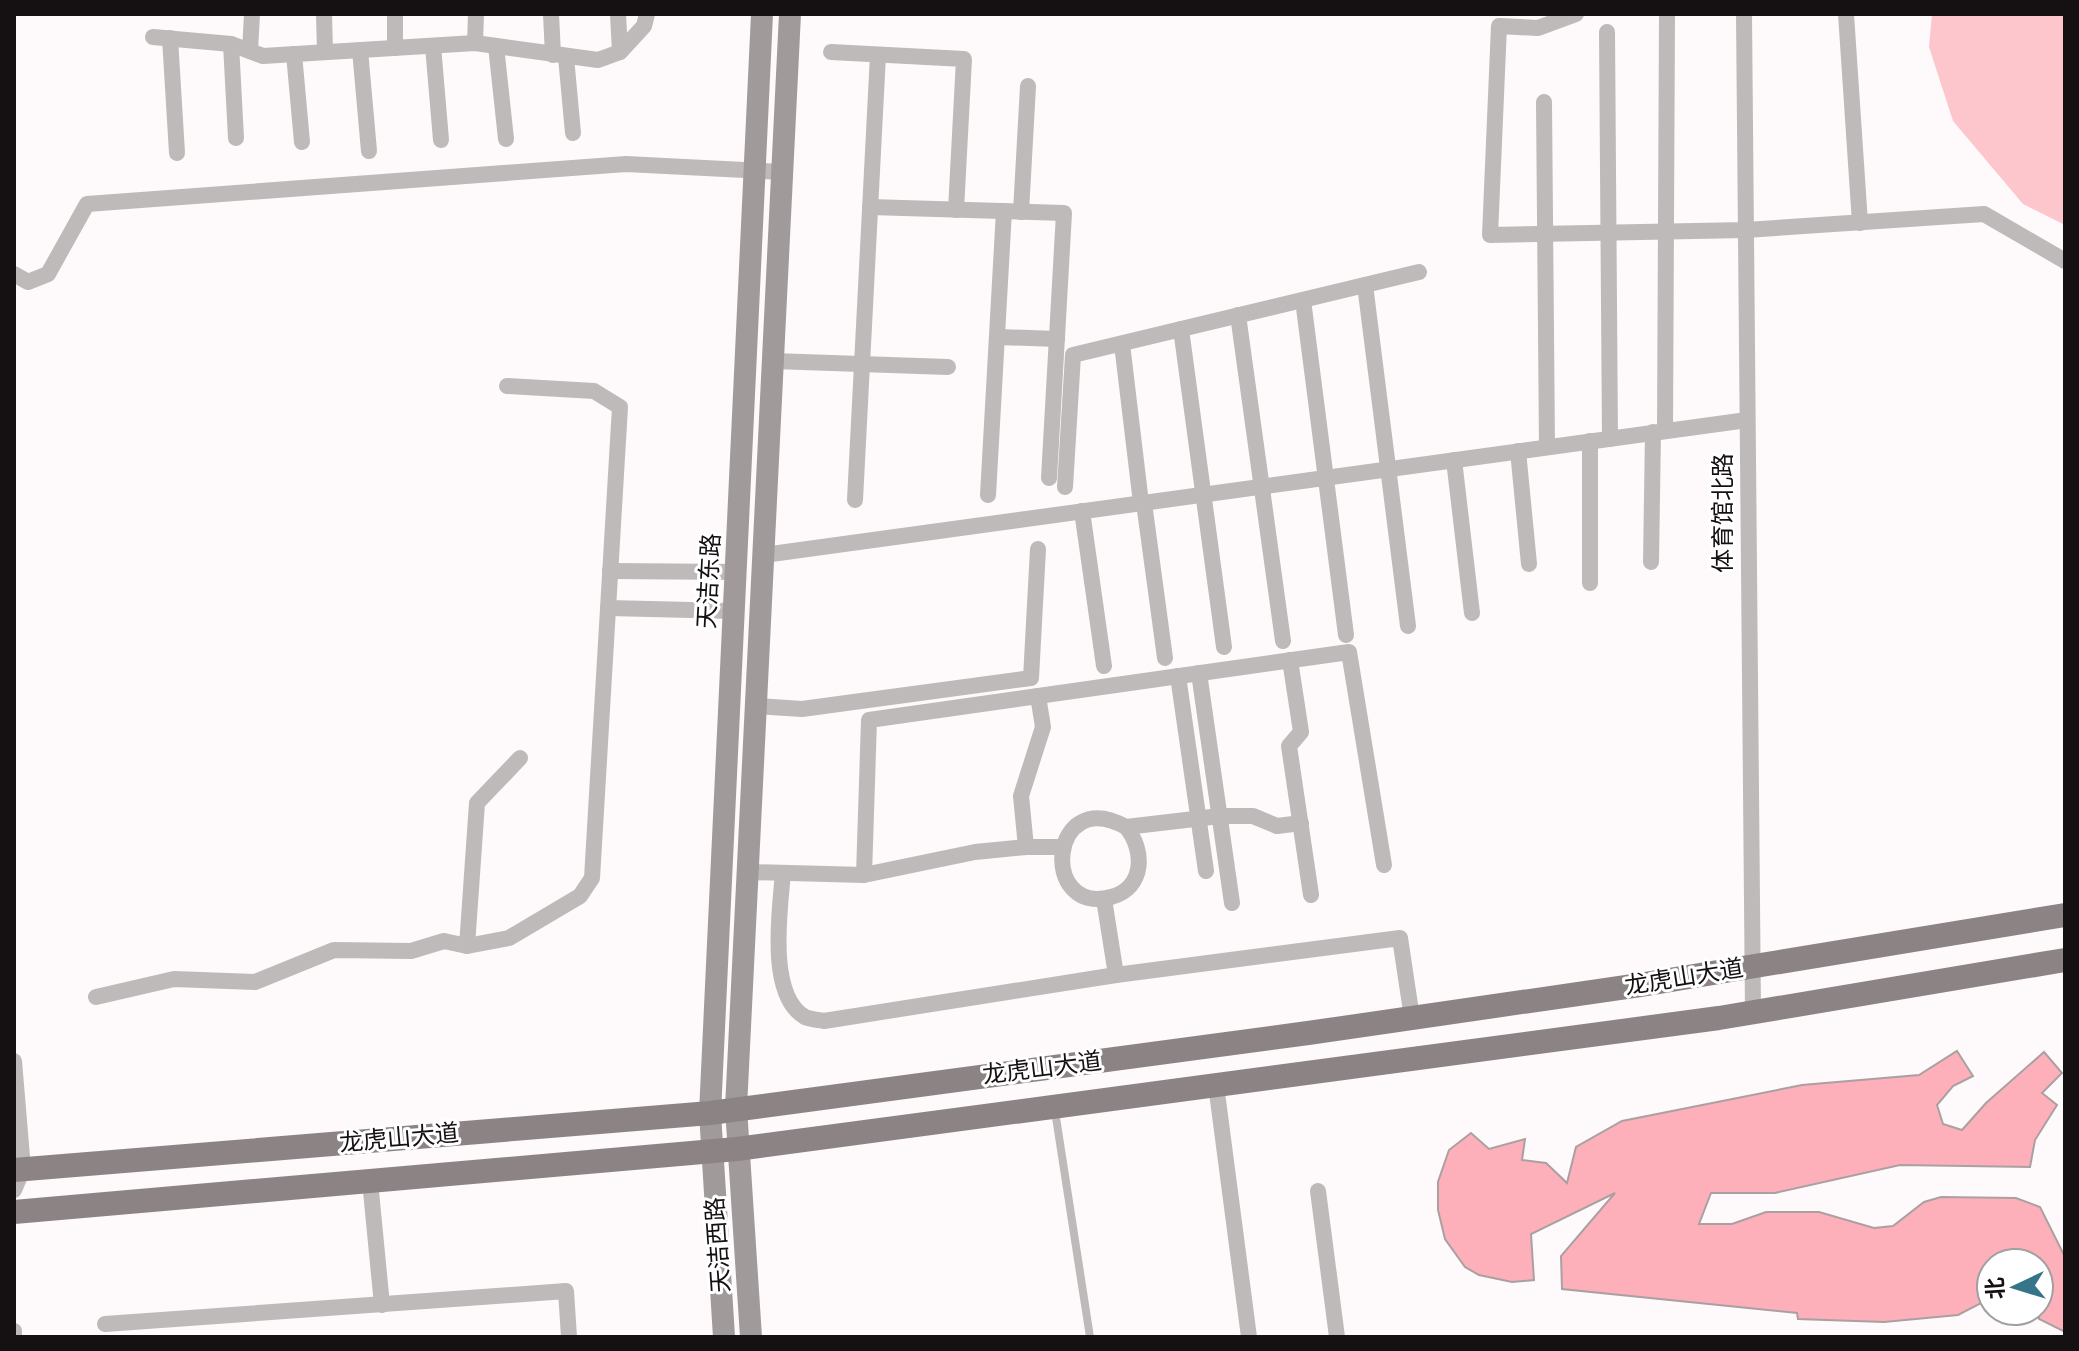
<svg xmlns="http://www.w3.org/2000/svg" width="2079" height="1351" viewBox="0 0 2079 1351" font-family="'Playfair Display','Noto Sans SC',serif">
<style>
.green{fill:#fcc6cc}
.building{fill:#fdb0ba;stroke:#aba0a1;stroke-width:2}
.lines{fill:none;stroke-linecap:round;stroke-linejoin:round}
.service{stroke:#bfbaba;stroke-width:8}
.minor{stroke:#bfbaba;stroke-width:16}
.secondary{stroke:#a19a9b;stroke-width:22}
.primary{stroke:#8c8384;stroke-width:24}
.labels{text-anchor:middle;stroke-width:6;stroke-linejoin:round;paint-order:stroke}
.street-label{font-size:24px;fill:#151112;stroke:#fff}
</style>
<rect width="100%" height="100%" fill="#fef9fa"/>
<polygon class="green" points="1932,14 2065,14 2065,225 2023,204 1953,121 1929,47"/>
<polygon class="building" points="1957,1051 1973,1076 1953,1086 1937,1105 1943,1124 1962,1130 1986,1103 2044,1052 2062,1073 2042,1093 2057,1105 2035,1140 2030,1167 1900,1165 1775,1193 1711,1193 1699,1224 1732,1224 1766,1212 1819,1212 1874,1228 1893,1226 1924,1202 1941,1197 2016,1198 2040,1207 2065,1257 2065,1332 2039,1319 2039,1263 1991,1263 1991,1298 1958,1315 1884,1322 1798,1319 1797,1313 1562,1289 1561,1256 1615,1193 1531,1234 1534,1280 1512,1282 1479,1275 1465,1267 1445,1239 1438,1210 1438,1182 1449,1150 1471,1133 1489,1149 1525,1139 1522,1160 1546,1163 1567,1183 1576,1147 1622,1121 1802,1085 1919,1075"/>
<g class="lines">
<polyline class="service" points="1055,1111 1090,1337"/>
<g class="minor">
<polyline points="324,14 325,52"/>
<polyline points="395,14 395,48"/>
<polyline points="551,14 553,55"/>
<polyline points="618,14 620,52"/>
<polyline points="1576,14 1538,28 1499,26 1490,235 1746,230 1984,214 2065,261"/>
<polyline points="1744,14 1753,1012"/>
<polyline points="1846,14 1860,223"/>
<polyline points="1607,32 1610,439"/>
<polyline points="153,37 231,44 263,56 475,43 598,60 620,52 644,26 647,14"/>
<polyline points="170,38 177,153"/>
<polyline points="475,43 476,14"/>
<polyline points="231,44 236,138"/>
<polyline points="433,46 441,140"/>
<polyline points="496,46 506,139"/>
<polyline points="360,50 369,151"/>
<polyline points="250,51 252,14"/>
<polyline points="831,52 964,59 956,210"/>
<polyline points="294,54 302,142"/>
<polyline points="566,57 573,133"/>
<polyline points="1544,102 1547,447"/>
<polyline points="870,207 1064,213 1049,478"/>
<polyline points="1021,212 1028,86"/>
<polyline points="14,274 28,282 48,274 87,204 626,164 783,172"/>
<polyline points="1365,285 1408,626"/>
<polyline points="1303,300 1346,635"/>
<polyline points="1238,315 1283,641"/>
<polyline points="1181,329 1224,647"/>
<polyline points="998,337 1057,339"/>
<polyline points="1122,344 1141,503"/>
<polyline points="773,361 948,367"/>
<polyline points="1665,431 1667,14"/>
<polyline points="1518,451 1529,564"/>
<polyline points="1454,460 1472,613"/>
<polyline points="1065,487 1073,355 1419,272"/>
<polyline points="988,495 1004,211"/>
<polyline points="855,500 878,55"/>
<polyline points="1144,503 1165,658"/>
<polyline points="1082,511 1104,666"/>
<polyline points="764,555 1747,420"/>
<polyline points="1651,562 1653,432"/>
<polyline points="610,571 735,572"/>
<polyline points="1590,583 1590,441"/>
<polyline points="608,608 733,611"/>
<polyline points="1290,660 1301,732 1289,746 1311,895"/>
<polyline points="1199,673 1232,903"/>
<polyline points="1178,676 1206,871"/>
<polyline points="1038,696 1043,727 1021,796 1026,847 1062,847"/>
<polyline points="756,706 802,709 1031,678 1038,549"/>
<path d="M1126,827C1145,850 1145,888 1111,897C1039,916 1049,784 1126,827L1220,816H1253L1277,826L1301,823"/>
<polyline points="748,872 864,875 975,852 1026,847"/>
<path d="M783,873C780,909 767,995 805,1017C810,1019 818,1020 824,1021L1116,975L1400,938L1412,1018"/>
<polyline points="864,875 869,720 1349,652 1384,865"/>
<polyline points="1104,899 1116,975"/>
<polyline points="467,946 477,803 520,758"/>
<polyline points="96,997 174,979 255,982 334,950 411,951 444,941 467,946 509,938 580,896 592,878 620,407 594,391 507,386"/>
<polyline points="14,1061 23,1169 14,1190"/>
<polyline points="1216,1085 1249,1337"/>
<polyline points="370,1181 382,1305"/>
<polyline points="1318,1191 1337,1337"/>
<polyline points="105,1324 566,1291 569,1337"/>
<polyline points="14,1331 14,1337"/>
</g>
<g class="secondary">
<polyline points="724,1337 710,1113 762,14"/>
<polyline points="751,1337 736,1108 790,14"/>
</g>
<g class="primary">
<polyline points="14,1170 710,1113 1308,1033 1640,985 2065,915"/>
<polyline points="14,1212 737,1149 1719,1018 2065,960"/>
</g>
</g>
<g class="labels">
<g class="street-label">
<text transform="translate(1723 513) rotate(-90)" y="8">体育馆北路</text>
<text transform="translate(709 581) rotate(-87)" y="8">天洁东路</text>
<text transform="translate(1684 977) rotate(-9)" y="8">龙虎山大道</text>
<text transform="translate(1042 1068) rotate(-7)" y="8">龙虎山大道</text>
<text transform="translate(399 1138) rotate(-5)" y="8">龙虎山大道</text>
<text transform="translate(718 1245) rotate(-94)" y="8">天洁西路</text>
</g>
</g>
<rect width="2079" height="1351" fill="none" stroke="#151112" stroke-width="32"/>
<g transform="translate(2015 1287) rotate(266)"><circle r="38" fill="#ffffff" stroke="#a1a0a0" stroke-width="2"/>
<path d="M0-6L14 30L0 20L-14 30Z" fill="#357489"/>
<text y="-12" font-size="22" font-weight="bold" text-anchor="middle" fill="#151112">北</text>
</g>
</svg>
